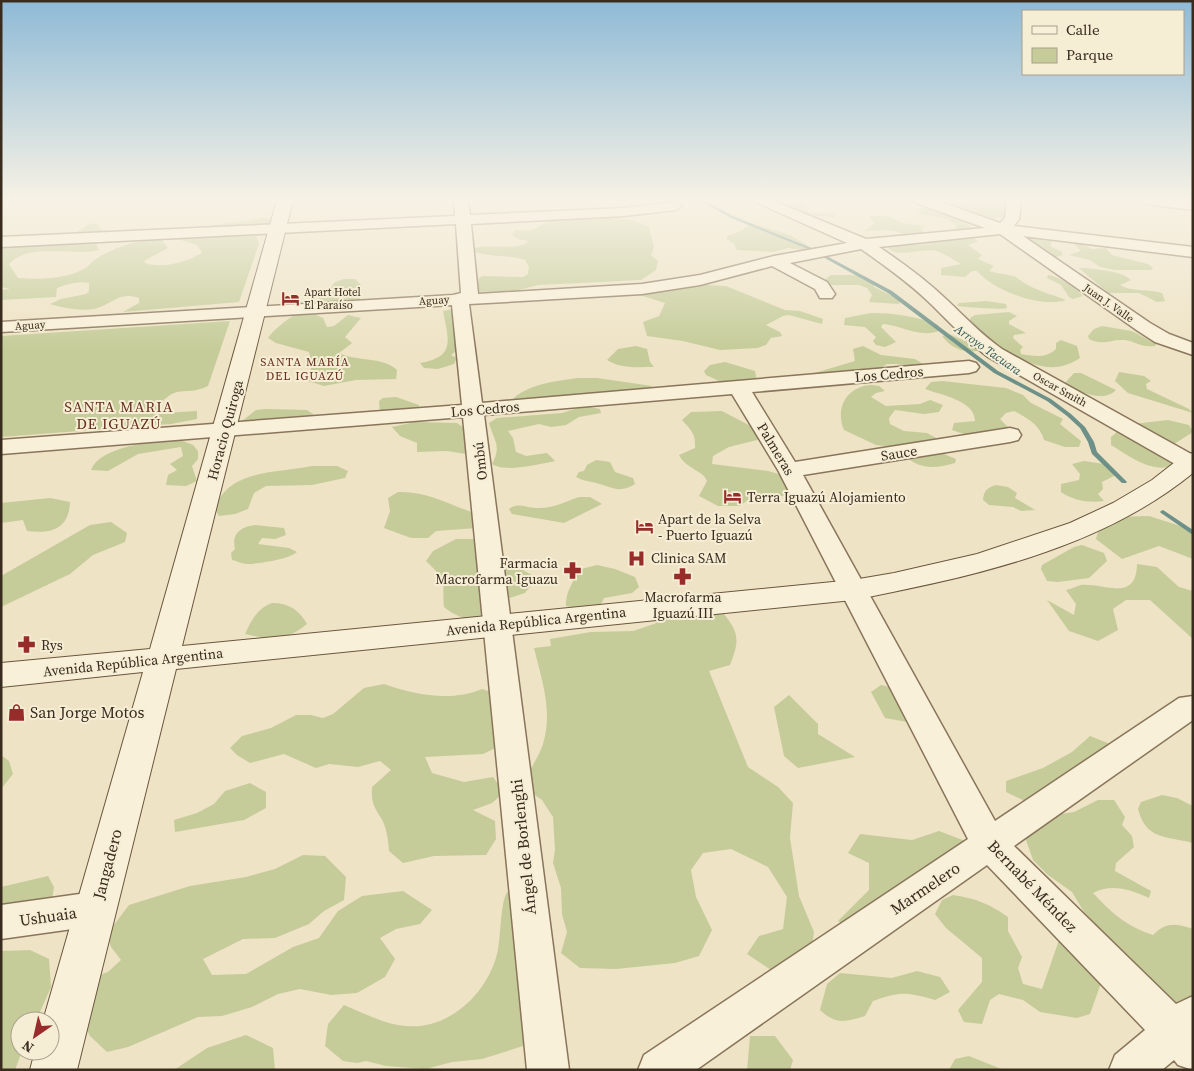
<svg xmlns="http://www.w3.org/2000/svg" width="1194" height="1071" viewBox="0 0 1194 1071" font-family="'Source Serif 4',serif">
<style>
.green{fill:#c5cc99}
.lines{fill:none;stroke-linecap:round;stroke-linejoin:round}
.stream{fill:#6d9088;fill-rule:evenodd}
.minor-casing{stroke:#89755b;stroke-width:3}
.secondary-casing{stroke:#6b563e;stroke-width:2}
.minor{fill:#f9f0d9;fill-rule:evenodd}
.secondary{fill:#f9f0d9;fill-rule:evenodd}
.labels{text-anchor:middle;stroke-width:4;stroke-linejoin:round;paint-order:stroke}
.far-poi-label{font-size:11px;fill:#392c1f;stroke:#f6edd5;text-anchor:start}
.far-street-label{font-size:11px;fill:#392c1f;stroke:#f6edd5}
.far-water-label{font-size:12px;font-style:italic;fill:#2e5957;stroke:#f6edd5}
.far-neighbourhood-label{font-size:12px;letter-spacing:1px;fill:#662f1e;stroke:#f6edd5}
.street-label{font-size:14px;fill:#392c1f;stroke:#f6edd5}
.poi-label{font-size:14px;fill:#392c1f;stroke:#f6edd5;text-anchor:start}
.neighbourhood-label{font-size:15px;letter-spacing:1px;fill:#662f1e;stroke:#f6edd5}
.near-poi-label{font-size:16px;fill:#392c1f;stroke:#f6edd5;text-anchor:start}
.near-street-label{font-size:16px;fill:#392c1f;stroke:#f6edd5}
</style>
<rect width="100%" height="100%" fill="#eee3c5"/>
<g class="green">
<polygon points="773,200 802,200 808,204 806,206 808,212 836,214 834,217 813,216 796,211"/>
<polygon points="927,200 1005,200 1004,217 987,219"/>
<polygon points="920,208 932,208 965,220 965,223 975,229 959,232 956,230 957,226 947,219 921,214 918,212"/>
<path d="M871,216H887L902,223L927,226L921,227L924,232C908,240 903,231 889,230C882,230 873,231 865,231L875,223L869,219Z"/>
<path d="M605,217L633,220L649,227L654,247L651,255L658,261L656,270L641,280L538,285L515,291L476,292L479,278L483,276L523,277L528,274L529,267L525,260C508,254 489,258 473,251L475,248C491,244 517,251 529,241L517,239L512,235L515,230C540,233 537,223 556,220C572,217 589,218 605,217Z"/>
<path d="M262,218L271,219L274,224L266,227L1,240V237C25,235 49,235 73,233C84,232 86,218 100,226V229L106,231L208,226Z"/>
<polygon points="751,223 790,235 812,248 808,251 788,248 773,252 737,250 734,244 727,239 727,236 741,231"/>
<polygon points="1027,235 1046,237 1052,241 1050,246 1062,252 1063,255 1056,257 1045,254 1041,248 1024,238"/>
<path d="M226,236H256L259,244L239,302L123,312L139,303V298C118,291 112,305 94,309C81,311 63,308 50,304L61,299L86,294L89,291V283C78,281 67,284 57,288L56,297L1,300V290L10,289L1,287V247L96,243L99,250C74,257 29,242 9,264L18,278C38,280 69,279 87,267C90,265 92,261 96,259C116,246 138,239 162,240L168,248L144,261L145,263C164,269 186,262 202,253L197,245L174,238Z"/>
<path d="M967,236L977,240V242L968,245L982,255L978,259L994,266L989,271C995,273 1013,275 1016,277C1034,291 1046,292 1066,300C1041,308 994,291 977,271H972L965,277L941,275V268L961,264C956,261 941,252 937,251C922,247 899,259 888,248C901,243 915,246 929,244L932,239Z"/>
<polygon points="1072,242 1085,243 1084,245 1092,249 1106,248 1112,255 1148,264 1153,268 1151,270 1115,270 1100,267 1090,260 1069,255 1081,251"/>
<path d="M1079,268C1091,268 1123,271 1131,280L1120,285C1132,292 1149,289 1162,293L1165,301L1157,302L1139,293H1108Z"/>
<polygon points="831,275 855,275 874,282 874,287 901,300 899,304 869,302 872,295 867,288 859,285 830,285 825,279"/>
<path d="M1048,275C1061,277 1074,287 1083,296L1073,299L1069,297L1061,285L1047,278Z"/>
<path d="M344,279H355L361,285L359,309C337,315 330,311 311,302L325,295L335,282Z"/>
<polygon points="692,284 726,286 785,310 800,311 823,319 822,324 789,315 783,316 766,325 780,332 782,336 771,338 766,345 757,348 720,350 683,341 647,336 643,322 659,316 665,303 630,292"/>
<path d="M986,301L1006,304L1007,308C1003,310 964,307 957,306L959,303Z"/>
<path d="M453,309L462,347L451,355L457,358L454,364L438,369L424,368L420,363C457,357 448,339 443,311Z"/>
<path d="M299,312L314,314L323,318L327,327L334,326L348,315L361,318L345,337L352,343L339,353C357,362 382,356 397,370L396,379L356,380L324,386L308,381L312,364L309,352L276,343L268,338C274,329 290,317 299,312Z"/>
<path d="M1009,312L1017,316L1009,321V324L1026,333L1014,335L1013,338L1023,347L1020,350L1021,354C1033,356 1046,359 1056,349V343L1061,340L1077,346L1080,358C1040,385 1002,346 971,324L970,318L975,315Z"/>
<path d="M871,313C895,313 915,316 938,325L939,331C920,338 903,326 883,324L881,327L896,342L885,347L876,345L873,341L876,337L865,327L844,325L845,318Z"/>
<path d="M230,321L208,386C182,398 180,381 156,408L163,413L197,411V419L171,424L1,437V336Z"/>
<path d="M1102,326L1132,331L1156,344L1155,346C1140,348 1136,341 1124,340C1111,339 1102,346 1089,339L1088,336L1094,329Z"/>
<path d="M949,334L979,347L978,351C963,353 951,348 942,336Z"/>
<path d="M636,346L647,349L650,362L654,367C638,367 621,369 607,360L618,349Z"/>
<polygon points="863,346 881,355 915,359 928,367 920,369 897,364 887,364 877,370 808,375 855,361 853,349"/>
<polygon points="725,362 755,371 757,381 734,388 706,375 704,371 710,365"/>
<polygon points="1119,372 1144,376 1151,381 1146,384 1147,389 1189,409 1193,413 1128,393 1115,381"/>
<path d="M1074,373H1081L1116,390C1104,403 1077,392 1065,383Z"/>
<path d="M578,378H597L652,386L649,390L511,401C526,384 557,381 578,378Z"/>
<path d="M942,381L1006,388L1023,395L1031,403L1063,419L1060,424L1081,441L1079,447H1065L1044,440C1040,425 1027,418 1014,411L1006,413L1000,419L1009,428C989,438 972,438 952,430L954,423L975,421C975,400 940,395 925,389L931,382Z"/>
<path d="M871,385L879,386L885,391L876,393L871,397L886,406L920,404L930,400L943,405L939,412L924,414L895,410L889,418L890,424L904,431L927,433L942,441L902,448L876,445L844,430C835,408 846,387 871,385Z"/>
<polygon points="396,397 419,405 419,410 380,413 379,401 383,398"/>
<path d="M584,406L600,409L601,413L579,417L566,425L551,427L539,424L508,431L513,438L516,452L526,456L547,453L555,461C540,464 505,473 492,464C502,446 494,441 489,423L497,418L562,413Z"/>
<path d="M266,409L307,410L317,417C295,433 271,434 245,432L242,421L256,410Z"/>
<path d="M722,411L764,433L757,440L729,447L713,456L712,464L768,471L782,475L795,492C771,503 761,487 740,506H718L699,496L707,481C703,470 686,469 679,455L695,448C696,434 691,430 682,420L691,412Z"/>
<path d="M1168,420L1189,425L1193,432L1171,446L1169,459L1173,466C1151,473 1129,456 1111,445V437L1125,425Z"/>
<polygon points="415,422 457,423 467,430 475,452 466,454 447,451 417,452 417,443 400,436 392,427"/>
<path d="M178,439L193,445L198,451V459L192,466L197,481L186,486L166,485L168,475L177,470L170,464L183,456L181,447L138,454L108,471L91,470C100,446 155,441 178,439Z"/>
<path d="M939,452L956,459L955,463C939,468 921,470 908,458Z"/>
<path d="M596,460L610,462L615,472L633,478L635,484C619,494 612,487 596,483C588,481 583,481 576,477L579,472L584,471L587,465Z"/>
<path d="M1084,461L1104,464L1118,474L1102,482L1103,489L1098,494L1104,501C1089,503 1074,501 1061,492V484L1079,480L1080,474L1072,464Z"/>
<path d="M312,466H337L348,471L345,478L312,485L266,486L254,493L248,509L235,514L219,516L215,509C227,469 278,473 312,466Z"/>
<path d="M996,485L1008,487L1017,493L1015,498L1035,510L1021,511L1013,507L989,505L983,500C984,490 987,488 996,485Z"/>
<path d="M398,492C427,491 448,504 474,513L477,528L436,531L428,538H411L384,528L390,511L388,498Z"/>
<path d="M579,497H590L602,504L564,523L512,514L509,509C518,502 526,508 536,508C553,509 564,502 579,497Z"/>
<path d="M50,498L70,502C69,530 50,534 27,531L23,520L1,523V503Z"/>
<polygon points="1149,516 1193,530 1193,559 1159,546 1122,559 1096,539 1100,524 1115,517"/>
<polygon points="111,522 127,533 125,542 93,555 70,574 1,607 1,576 90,525"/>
<path d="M255,525L284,528L286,535L275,539L262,538L258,544L289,548L297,552C290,559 258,564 247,564C243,564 237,561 232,560L231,553L235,549C231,533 241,527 255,525Z"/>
<path d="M456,539H476L494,565L521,569L537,578L525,593L500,601C485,626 464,623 444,607C442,576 448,583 426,561L433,551Z"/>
<polygon points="1082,545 1104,553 1107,561 1089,578 1058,582 1047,581 1041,569 1042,565 1074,547"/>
<path d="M1137,564L1157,567L1179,587L1193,591V639L1150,600H1126L1113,609L1118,630L1098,641L1069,631L1047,600L1074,615L1076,604L1066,590C1071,589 1077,586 1081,585C1105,583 1136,603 1137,564Z"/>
<path d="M597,565L615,569L635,577L639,587L632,593L604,598L600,606L589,611L566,606C566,589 573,586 577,570Z"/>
<path d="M272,603C289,603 299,610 307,624C287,641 270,640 245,634C252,619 257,609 272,603Z"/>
<path d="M702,613L724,614C740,634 739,642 730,665L709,671L748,767L778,787L793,803L790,838L799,896L814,932L811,953L774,972L747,954L759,936L783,929L787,897L768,867L731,849L703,853L691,870L696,897L712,930L699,956L675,963L616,969L580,968L561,953L567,932L562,914L561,888L553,863L555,850L553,817L542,800L523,787C527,771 538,760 543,744C553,711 542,681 534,648L551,646L550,639L591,632L633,631L654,624L671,616Z"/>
<path d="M384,684C415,695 451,702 482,689L508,698L502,745L483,754L425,757L432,773L464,782L493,777L504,792L492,803L473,810L495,821L496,839L486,855L434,856L403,863L389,851C388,840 387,828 381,818C374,806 371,803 372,787L391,770L380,761L358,767L329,764L316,768L284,754L250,763L237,755L230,748L242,736L271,728L296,715H311L323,718L333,714L364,688Z"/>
<polygon points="881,685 907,691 924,725 885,718 871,692"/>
<polygon points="789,695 818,724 818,734 855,757 798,768 784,756 774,707"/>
<polygon points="1090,736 1113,745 1031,804 1006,792 1006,781 1043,768 1072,752"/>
<polygon points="1,755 9,761 13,774 1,789"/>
<polygon points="250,783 266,792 266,808 244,820 175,832 174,820 197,813 214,804 225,791"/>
<path d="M1162,795L1177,798L1193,806V843C1166,836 1146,840 1138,809L1141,802Z"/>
<path d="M1098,800H1114L1125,817L1122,825L1132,836L1134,847L1116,863L1115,871L1151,891L1149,898C1131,890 1112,883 1093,893C1113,914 1126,926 1153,935C1166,922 1176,923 1193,929V1008L1170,1002L1084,912L1072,892L1048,875L1033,860L1026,840L1028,831L1055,815L1074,812Z"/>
<polygon points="939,831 973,844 867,940 838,921 869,890 869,863 848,853 860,834 912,840"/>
<polygon points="303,855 325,856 346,877 344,900 324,911 309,924 275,938 243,939 203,959 212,975 246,974 293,947 319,938 338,911 362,896 403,891 432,910 420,924 396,929 380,938 395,959 385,977 357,993 331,995 300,989 278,994 252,1007 222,1016 198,1017 128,1047 107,1052 90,1036 82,1020 97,976 108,972 121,960 111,947 107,934 129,905 190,886 246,877 275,869"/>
<polygon points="48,876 54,887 52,900 1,921 1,887"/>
<path d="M520,881L539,1041L482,1059L452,1062L426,1069L386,1066L366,1061L357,1063L343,1061L325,1046L328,1024L344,1005C361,1012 380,1022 398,1025C444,1034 486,997 497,954C501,939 500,907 506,894C509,889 516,884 520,881Z"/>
<path d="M953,895C974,898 990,904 1008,917V931L1022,957L1018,968L1023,984L1042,989L1059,940L1107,966L1090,1014L1077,1018L1040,1012L1023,1000L999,994L990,1000L982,1024L964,1022L958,1010L982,982V958L946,928L935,914L942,900Z"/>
<polygon points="30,950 49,959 51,987 36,1021 20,1021 20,1051 22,1051 15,1070 1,1070 1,951"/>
<path d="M917,971L940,977L950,992L935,1000C907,992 901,991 873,1001L865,1016C845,1022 836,1025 820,1010L827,984L840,973L892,978Z"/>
<polygon points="246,1035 273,1048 275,1070 174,1070 207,1048"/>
<polygon points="750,1036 775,1036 793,1060 790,1070 747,1070"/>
<polygon points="969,1056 1004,1070 949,1070 955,1059"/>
</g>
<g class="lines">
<g class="stream">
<polygon points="699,200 704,200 733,216 816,250 813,251 731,218"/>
<polygon points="821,254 823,254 892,291 998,371 1051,399 1071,414 1085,427 1094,442 1097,452 1127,482 1126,483 1122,483 1092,454 1088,442 1080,428 1067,416 1047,401 994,373 888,293 821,256"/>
<polygon points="1163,510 1193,530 1193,535 1161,513 1160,512 1161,511"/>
</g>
<defs>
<g id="minor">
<path d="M454,200H468L470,215L624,208L675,202L682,206L675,210L624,216L471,224L478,294L642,284L700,275L774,256L847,243L751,200H771L866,239L985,228L916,203L914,200H935L1000,223L1005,218L1007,200H1021L1019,219L1014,226L1193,247V257L1023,236L1150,323L1169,334L1193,343V355L1155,342L1138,331L1000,234L879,247C903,263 926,280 947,300C965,317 981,334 1002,349L1193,455V469L1182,468L988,357C968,342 952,325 934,307C912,285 887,267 861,249L790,263L827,282L835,294L832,298H820L815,289L772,266L700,285L642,294L469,304L482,403L969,361L976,363L979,367L976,371L969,373L752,392L795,462L1010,428L1018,430L1021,435L1018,440L1010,442L803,475L995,821L1179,698L1193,696V720L1014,846L1176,1004L1193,996V1070L1178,1065L1174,1060L1162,1070H1109L1115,1055L1145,1030L987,865L696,1070H638L644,1055L968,839L778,470L732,394L484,415L569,1070H527L463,417L1,454V440L462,405L452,305L1,332V322L453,295L461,293L456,224L1,247V237L455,216Z"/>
<polygon points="1139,200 1193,202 1193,210 1146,204"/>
<polygon points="94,892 107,897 113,909 107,921 94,926 1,939 1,905"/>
</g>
<path id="secondary" d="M277,200H293L182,646L853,580L894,573L977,554L1070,523L1113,503L1152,480L1184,455L1193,453V473C1099,550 970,577 853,600L176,669L77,1070H30L35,1051H50V1021H43L143,672L1,687V663L150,649Z"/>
</defs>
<use href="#minor" class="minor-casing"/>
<use href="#secondary" class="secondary-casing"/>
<use href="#minor" class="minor"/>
<use href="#secondary" class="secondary"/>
</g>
<linearGradient id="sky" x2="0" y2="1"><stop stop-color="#8ebad6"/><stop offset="0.57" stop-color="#f7f2e5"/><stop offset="1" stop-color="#f7f2e5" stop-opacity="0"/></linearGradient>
<rect width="1194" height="350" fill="url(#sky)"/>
<defs>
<symbol id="hotel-bare" viewBox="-9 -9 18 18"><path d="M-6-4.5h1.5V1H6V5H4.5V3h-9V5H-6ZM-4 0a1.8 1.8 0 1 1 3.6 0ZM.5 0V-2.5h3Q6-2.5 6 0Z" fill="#982c2b" stroke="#f6edd5" stroke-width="2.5" paint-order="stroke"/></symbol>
<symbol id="hospital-bare" viewBox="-9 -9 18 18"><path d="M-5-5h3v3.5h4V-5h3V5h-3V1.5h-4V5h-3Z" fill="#982c2b" stroke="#f6edd5" stroke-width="2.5" paint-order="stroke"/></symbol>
<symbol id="pharmacy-bare" viewBox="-9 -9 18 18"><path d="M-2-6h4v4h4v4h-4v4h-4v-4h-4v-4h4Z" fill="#982c2b" stroke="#f6edd5" stroke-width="2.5" paint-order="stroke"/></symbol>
<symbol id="shop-bare" viewBox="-9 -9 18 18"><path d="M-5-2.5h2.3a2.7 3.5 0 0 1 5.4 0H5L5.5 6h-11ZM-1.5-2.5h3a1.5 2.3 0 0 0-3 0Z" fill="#982c2b" stroke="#f6edd5" stroke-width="2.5" paint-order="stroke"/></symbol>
</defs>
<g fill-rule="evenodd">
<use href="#hotel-bare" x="278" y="286" width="25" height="25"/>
<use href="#hotel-bare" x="720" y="484" width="25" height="25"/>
<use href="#hotel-bare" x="632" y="514" width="25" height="25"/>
<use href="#hospital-bare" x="624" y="546" width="25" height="25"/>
<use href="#pharmacy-bare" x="560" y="558" width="25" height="25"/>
<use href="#pharmacy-bare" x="670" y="564" width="25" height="25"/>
<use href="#pharmacy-bare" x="14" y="632" width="25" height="25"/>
<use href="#shop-bare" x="4" y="700" width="25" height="25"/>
</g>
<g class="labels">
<g class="far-poi-label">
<text x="304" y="296">Apart Hotel<tspan x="304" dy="13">El Paraíso</tspan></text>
</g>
<g class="far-street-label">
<text transform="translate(434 300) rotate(-4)" y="4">Aguay</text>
<text transform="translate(1109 303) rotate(35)" y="4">Juan J. Valle</text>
<text transform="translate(30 325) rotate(-4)" y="4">Aguay</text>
<text transform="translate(1060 389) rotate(29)" y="4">Oscar Smith</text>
</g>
<g class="far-water-label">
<text transform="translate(988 350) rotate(35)" y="4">Arroyo Tacuara</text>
</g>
<g class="far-neighbourhood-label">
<text x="305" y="366">SANTA MARÍA<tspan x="305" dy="14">DEL IGUAZÚ</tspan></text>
</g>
<g class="street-label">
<text transform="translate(889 374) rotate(-5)" y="5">Los Cedros</text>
<text transform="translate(485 409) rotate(-5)" y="5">Los Cedros</text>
<text transform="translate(225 430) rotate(-75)" y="5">Horacio Quiroga</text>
<text transform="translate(776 449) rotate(59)" y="5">Palmeras</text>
<text transform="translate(899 453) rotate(-9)" y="5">Sauce</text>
<text transform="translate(480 461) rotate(-96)" y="5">Ombú</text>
<text transform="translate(536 621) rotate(-6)" y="5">Avenida República Argentina</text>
<text transform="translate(133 662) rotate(-6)" y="5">Avenida República Argentina</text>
</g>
<g class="poi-label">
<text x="747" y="502">Terra Iguazú Alojamiento</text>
<text x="658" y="524">Apart de la Selva<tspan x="658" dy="16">- Puerto Iguazú</tspan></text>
<text x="651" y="563">Clinica SAM</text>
<text x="558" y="568" text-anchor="end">Farmacia<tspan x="558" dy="16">Macrofarma Iguazu</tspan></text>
<text x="683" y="602" text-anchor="middle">Macrofarma<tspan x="683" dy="16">Iguazú III</tspan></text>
<text x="41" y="650">Rys</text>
</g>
<g class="neighbourhood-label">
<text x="119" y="412">SANTA MARIA<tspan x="119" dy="17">DE IGUAZÚ</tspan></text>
</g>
<g class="near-poi-label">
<text x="30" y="718">San Jorge Motos</text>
</g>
<g class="near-street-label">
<text transform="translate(523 847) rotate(-96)" y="6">Ángel de Borlenghi</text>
<text transform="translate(107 864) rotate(-75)" y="6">Jangadero</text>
<text transform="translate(1033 886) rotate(46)" y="6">Bernabé Méndez</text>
<text transform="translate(925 888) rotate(-34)" y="6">Marmelero</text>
<text transform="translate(48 916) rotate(-8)" y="6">Ushuaia</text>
</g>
</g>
<rect width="1194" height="1071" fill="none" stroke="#392c1f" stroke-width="5"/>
<rect x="1022" y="10" width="162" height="65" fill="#f6edd5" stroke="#aaa08c"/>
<rect x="1032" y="26" width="25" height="8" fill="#f9f0d9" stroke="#aaa08c"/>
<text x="1066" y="35" font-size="15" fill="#392c1f">Calle</text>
<rect x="1032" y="48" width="25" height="15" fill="#c5cc99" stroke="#aaa08c"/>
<text x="1066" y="60" font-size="15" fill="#392c1f">Parque</text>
<g transform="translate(35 1036) rotate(214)"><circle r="24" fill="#f6edd5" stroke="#aaa08c"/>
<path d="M0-4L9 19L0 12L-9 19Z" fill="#982c2b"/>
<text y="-8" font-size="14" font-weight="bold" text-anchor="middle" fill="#392c1f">N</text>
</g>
</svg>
